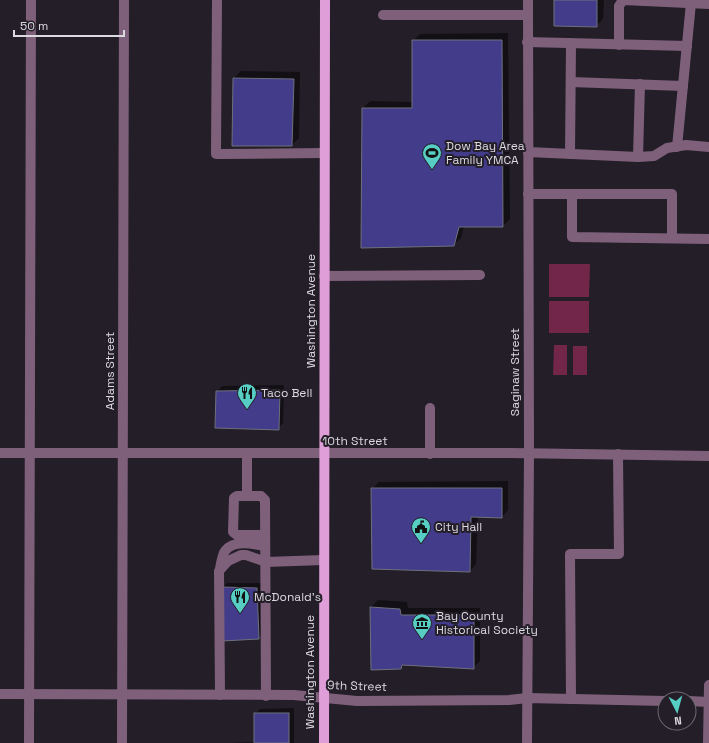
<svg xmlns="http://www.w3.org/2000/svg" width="709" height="743" viewBox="0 0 709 743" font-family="'Space Grotesk',sans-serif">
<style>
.green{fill:#71264a}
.shadow{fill:#0007}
.building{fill:#423c8b;stroke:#6f707c}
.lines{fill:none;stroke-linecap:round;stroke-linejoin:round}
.minor{stroke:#7f607b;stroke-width:10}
.major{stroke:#df9ed8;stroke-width:10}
.labels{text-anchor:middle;stroke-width:4;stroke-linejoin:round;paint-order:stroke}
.poi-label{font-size:12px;fill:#dcd9e0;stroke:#231e28;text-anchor:start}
.street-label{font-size:12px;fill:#dcd9e0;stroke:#231e28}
</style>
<rect width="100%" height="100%" fill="#231e28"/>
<g class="green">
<polygon points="549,264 590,264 589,297 549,297"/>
<rect x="549" y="301" width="40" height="32"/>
<polygon points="554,345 567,345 567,375 553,375"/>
<rect x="573" y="346" width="14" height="29"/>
</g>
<g class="shadow">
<polygon points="555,0 604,0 603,19 596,26"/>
<polygon points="508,33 510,219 503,226 464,226 461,238 453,245 363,108 370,101 413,102 413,41 420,34"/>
<polygon points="241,71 300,72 299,138 292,145 233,145 234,78"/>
<polygon points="284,385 283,423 278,429 217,392 222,386"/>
<polygon points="508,481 508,510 502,517 478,516 476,564 470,571 372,489 379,482"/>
<polygon points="227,583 262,583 264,633 258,638 222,588"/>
<polygon points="378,600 407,602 408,608 480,608 480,661 473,668 405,664 401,668 371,607"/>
<polygon points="294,708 294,743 229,743 255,742 255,714 260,709"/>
</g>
<g class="building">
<polygon points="554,0 597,0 597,27 554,26"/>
<polygon points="412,40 502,40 503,227 459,227 454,246 361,248 362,108 412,108"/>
<polygon points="233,78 294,79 292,146 232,146"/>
<polygon points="280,390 279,430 215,428 216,391"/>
<polygon points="371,488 502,488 502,518 471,517 470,572 372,569"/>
<polygon points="221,587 257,588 259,639 222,641"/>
<polygon points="370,607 400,609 401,615 474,615 474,669 402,665 401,669 371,670"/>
<rect x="254" y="713" width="35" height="30"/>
</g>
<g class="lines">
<g class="minor">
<polyline points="217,0 216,154 324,153"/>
<polyline points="383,15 527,15"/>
<polyline points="527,42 687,46"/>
<polyline points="619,45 619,6 623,0 709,4"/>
<polyline points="571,82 683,86"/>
<polyline points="677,147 691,3"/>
<polyline points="528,152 638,157 654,156 667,148 686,145 709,147"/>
<polyline points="570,154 571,43"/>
<polyline points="638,157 640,84"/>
<polyline points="528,194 672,194 672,238"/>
<polyline points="572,195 572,237 709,239"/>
<polyline points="324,276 480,275"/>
<polyline points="0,453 511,453 709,456"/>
<polyline points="247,453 247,496 261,496 265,500 266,696"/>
<polyline points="430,454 430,408"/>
<polyline points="247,496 237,496 234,498 233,532 237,535 265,535"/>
<path d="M220,569C221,564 222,555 225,551C234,539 254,544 265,546"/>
<polyline points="0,694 294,695 357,701 509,700 527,698 665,701"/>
<polyline points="220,695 219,571 228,561 241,555 246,555 266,562 323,560"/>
<polyline points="571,699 570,554 619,554 618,454"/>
<polyline points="689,701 709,702"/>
<polyline points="29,743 31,0"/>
<polyline points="122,743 124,0"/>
<polyline points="527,743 529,453 528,0"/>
<polyline points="708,743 709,685"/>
</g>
<polyline class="major" points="324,743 325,0"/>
</g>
<defs>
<symbol id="stadium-pin" viewBox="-11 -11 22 30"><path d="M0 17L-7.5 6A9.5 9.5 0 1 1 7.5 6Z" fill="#56cec3" stroke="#231e28"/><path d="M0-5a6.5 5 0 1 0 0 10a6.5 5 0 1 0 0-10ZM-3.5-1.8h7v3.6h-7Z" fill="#111"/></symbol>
<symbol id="restaurant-pin" viewBox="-11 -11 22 30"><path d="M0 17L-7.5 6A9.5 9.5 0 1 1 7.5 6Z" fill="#56cec3" stroke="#231e28"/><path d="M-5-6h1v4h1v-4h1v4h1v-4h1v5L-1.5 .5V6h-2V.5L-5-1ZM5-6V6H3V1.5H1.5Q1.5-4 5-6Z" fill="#111"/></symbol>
<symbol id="civic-pin" viewBox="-11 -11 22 30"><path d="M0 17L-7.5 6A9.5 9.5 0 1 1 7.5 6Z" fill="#56cec3" stroke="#231e28"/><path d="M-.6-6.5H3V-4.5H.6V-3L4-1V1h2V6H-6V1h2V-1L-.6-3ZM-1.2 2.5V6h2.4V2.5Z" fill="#111"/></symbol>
<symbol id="museum-pin" viewBox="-11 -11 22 30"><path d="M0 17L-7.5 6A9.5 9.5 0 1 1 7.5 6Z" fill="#56cec3" stroke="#231e28"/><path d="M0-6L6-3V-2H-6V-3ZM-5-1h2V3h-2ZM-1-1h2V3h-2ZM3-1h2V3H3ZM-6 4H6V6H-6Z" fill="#111"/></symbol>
</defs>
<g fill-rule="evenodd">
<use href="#stadium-pin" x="421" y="142" width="22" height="30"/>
<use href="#restaurant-pin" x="236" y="382" width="22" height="30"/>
<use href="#civic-pin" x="410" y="516" width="22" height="30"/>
<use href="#restaurant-pin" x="229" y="586" width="22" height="30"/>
<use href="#museum-pin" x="411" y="612" width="22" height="30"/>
</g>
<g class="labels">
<g class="poi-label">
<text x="446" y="150">Dow Bay Area<tspan x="446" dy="14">Family YMCA</tspan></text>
<text x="261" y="397">Taco Bell</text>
<text x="435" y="531">City Hall</text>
<text x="254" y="601">McDonald's</text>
<text x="436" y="620">Bay County<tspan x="436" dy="14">Historical Society</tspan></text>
</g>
<g class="street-label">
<text transform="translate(311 311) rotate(-90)" y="4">Washington Avenue</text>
<text transform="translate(110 371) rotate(-90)" y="4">Adams Street</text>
<text transform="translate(515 372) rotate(-90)" y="4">Saginaw Street</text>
<text x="355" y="445">10th Street</text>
<text transform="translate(310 672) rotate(-90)" y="4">Washington Avenue</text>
<text transform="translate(357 686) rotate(2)" y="4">9th Street</text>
</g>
</g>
<g transform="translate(677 711) rotate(174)"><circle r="19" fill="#231e28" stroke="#6d6972"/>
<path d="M0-3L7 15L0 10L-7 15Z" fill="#56cec3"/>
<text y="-6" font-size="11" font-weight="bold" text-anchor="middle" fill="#dcd9e0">N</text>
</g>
<path d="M14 30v6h110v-6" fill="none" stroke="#dcd9e0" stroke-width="2"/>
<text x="20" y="30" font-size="12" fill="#dcd9e0" stroke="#231e28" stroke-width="3" paint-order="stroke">50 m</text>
</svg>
